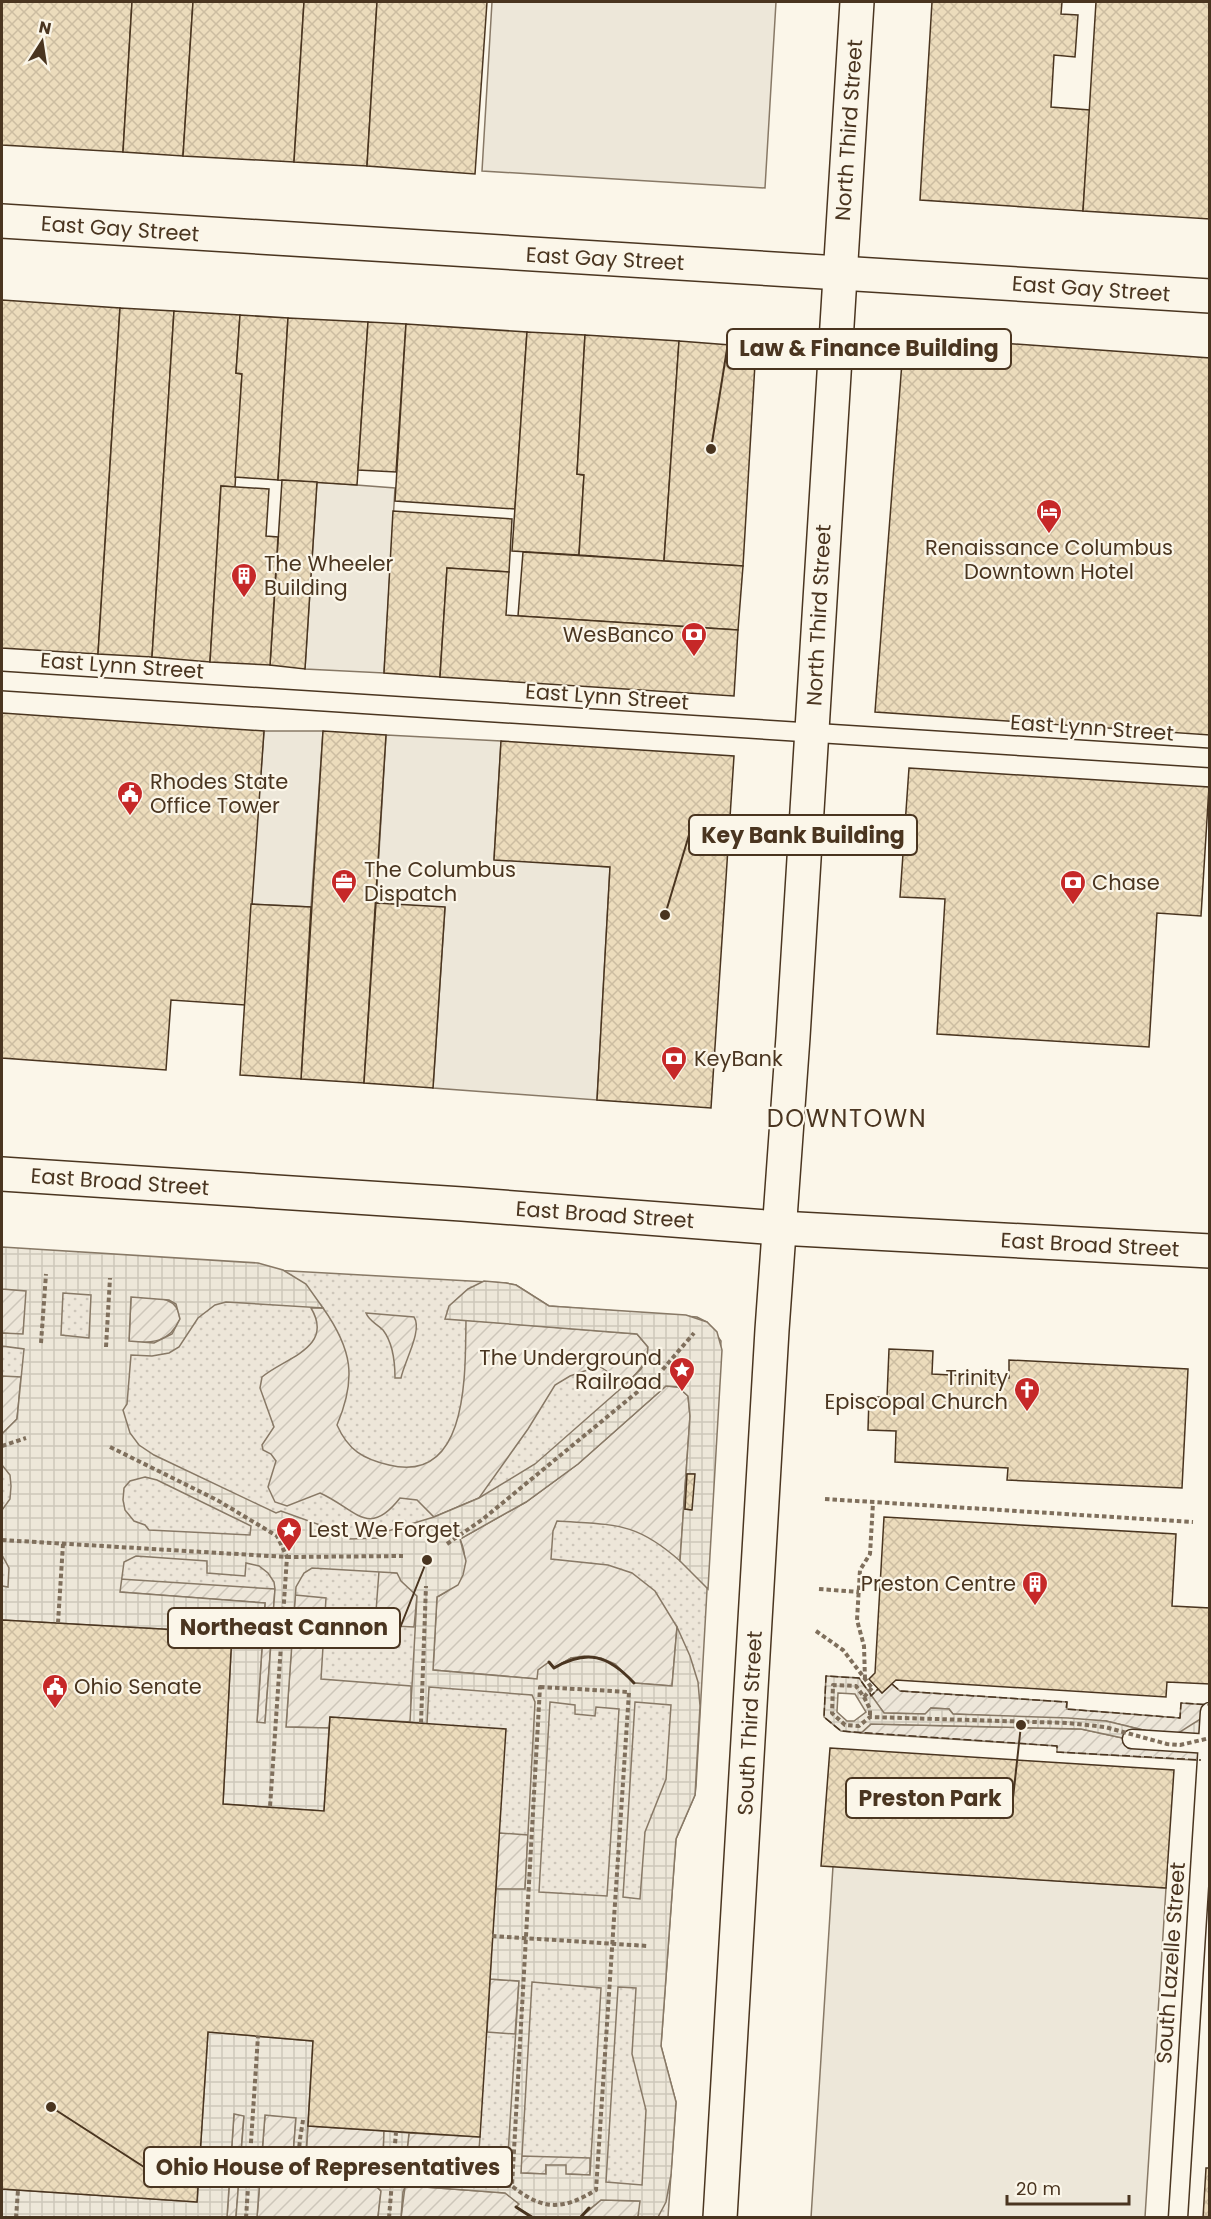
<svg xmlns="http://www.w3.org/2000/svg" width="1211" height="2219" viewBox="0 0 1211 2219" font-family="Poppins,sans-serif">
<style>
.park{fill:url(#park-dots);stroke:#887966;stroke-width:1.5}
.garden{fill:url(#garden-furrows);stroke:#887966;stroke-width:1.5}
.parking{fill:#ede7d9;stroke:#887966;stroke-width:1.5}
.plaza{fill:url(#plaza-grid);stroke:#887966;stroke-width:1.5;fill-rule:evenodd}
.building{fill:url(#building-cross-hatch);stroke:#4a3520;stroke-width:1.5}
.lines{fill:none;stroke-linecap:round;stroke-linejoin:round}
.lane-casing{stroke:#4a3520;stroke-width:21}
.secondary-casing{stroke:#4a3520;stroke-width:36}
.primary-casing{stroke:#4a3520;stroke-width:36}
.path{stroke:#7f6f5c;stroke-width:4;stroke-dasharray:4.5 3;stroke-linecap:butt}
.lane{stroke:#fbf6e9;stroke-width:18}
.secondary{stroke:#fbf6e9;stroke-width:33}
.primary{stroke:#fbf6e9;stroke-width:33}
.path-bridge{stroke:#7f6f5c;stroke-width:4;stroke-dasharray:4.5 3;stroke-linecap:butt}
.fence{stroke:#4a3520;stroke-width:1.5;stroke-dasharray:8 3;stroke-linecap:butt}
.wall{stroke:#4a3520;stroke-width:3}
.labels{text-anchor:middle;stroke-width:4.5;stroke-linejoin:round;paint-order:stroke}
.street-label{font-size:21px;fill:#4a3520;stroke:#fbf6e9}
.poi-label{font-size:21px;fill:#4a3520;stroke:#fbf6e9;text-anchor:start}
.quarter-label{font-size:24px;letter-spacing:1.5px;fill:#4a3520;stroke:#fbf6e9}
.leader{fill:none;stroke:#4a3520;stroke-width:2}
.callout-dot{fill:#4a3520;stroke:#fbf6e9;stroke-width:2}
.callout{fill:#fbf6e9;stroke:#4a3520;stroke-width:2}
.callout-label{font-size:22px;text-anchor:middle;font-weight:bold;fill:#4a3520}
</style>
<defs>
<pattern id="park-dots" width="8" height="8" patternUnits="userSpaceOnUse" patternTransform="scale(1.5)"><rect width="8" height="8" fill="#ede6d9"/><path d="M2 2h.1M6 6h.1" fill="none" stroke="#cdc6ba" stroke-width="1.8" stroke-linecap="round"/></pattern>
<pattern id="garden-furrows" width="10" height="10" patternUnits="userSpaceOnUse" patternTransform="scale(1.5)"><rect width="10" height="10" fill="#ede6d9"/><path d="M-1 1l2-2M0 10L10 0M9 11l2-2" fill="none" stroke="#cdc6ba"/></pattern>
<pattern id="plaza-grid" width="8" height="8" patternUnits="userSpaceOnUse" patternTransform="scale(1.5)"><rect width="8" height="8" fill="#ede7d9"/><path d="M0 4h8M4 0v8" fill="none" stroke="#cdc7ba"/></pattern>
<pattern id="building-cross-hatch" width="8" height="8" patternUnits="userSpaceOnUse" patternTransform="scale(1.5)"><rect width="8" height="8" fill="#ecdcbc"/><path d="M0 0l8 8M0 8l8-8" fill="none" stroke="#ccbda1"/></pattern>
</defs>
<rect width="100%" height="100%" fill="#fbf6e9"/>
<polygon class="park" points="2,1255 506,1283 516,1285 549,1306 697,1317 707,1322 721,1341 696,1786 695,1795 676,1839 661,2046 676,2102 668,2217 2,2217"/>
<g class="garden">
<polygon points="2,1289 27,1290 23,1335 2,1333"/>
<path d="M131,1297C150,1298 178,1293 180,1319C169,1343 153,1343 129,1342Z"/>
<path d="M311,1308H323C352,1349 357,1378 337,1425C348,1450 363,1459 389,1465C470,1485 465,1370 466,1320L637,1334L648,1347C647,1364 638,1372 626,1384L599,1366L570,1376L555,1385L528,1429L479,1498L434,1517L417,1500L400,1498C368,1539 356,1509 320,1493L287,1506L275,1502L268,1487L276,1461L271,1454L263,1450L262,1445L274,1427L260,1388L262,1377C284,1358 335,1348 311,1308Z"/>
<path d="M366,1313L414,1317C423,1330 404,1362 401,1378H395C395,1363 393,1343 383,1330C377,1324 369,1321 366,1313Z"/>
<polygon points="2,1376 21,1377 17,1419 2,1434"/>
<path d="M666,1386L678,1387L688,1396L690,1416L680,1561C635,1521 614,1525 557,1521L553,1531L551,1559L608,1565L632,1573L655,1591L677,1627L672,1686L634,1683L626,1675L571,1658L554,1668L549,1663L538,1679L433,1670L437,1597C462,1585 471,1565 460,1539L526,1502L578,1464Z"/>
<polygon points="379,1571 397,1573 417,1596 414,1627 375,1625"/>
<polygon points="120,1579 275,1589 265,1723 257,1723 265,1603 119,1592"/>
<polygon points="295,1595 326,1598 321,1679 411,1686 411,1722 330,1717 329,1728 286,1727"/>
<polygon points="892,1684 900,1691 1067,1702 1067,1709 1180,1718 1181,1703 1209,1705 1209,1718 1172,1737 1106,1721 953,1714 949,1709 931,1708 926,1714 884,1713 871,1696 878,1689 882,1693"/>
<polygon points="871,1724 1081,1729 1155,1745 1209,1752 1209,1761 1057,1752 1057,1746 861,1733"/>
<polygon points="499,1833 528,1835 525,1890 496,1889"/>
<polygon points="490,1979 519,1981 515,2034 487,2032"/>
<polygon points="234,2114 244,2115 236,2217 227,2218"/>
<polygon points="265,2115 296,2117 292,2167 297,2173 312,2181 375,2185 381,2191 378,2217 257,2218"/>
<polygon points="308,2126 384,2131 383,2160 376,2169 311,2163 306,2155"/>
<path d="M409,2133L480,2137L477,2175L414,2171C402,2163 408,2146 409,2133Z"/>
<polygon points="521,2156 590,2158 590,2175 566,2174 546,2165 546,2174 521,2173"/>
<polygon points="411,2186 506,2193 519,2204 516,2207 533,2217 401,2218 405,2187"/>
<polygon points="601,2200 641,2201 638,2217 580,2218"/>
</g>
<g class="parking">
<polygon points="492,2 776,2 765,188 482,171"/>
<polygon points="317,482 395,488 384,673 305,669"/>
<polygon points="264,731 323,731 311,907 251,904"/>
<polygon points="386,735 501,741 494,859 610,867 597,1100 433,1088 445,908 376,903"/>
<polygon points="833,1866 1166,1888 1145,2217 811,2218"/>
</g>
<g class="plaza">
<path d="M2,1247L258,1263L283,1270L306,1284L323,1308L226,1302L215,1305L198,1318L179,1347L169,1353L152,1356L131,1355L127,1404L123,1410L130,1433L139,1445L154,1455L276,1513L281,1511L348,1535L350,1539L380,1538L381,1533L434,1517L479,1498L535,1464L626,1384L641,1369L647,1358L648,1347L637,1334L445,1319L449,1306L468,1289L484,1281L506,1283L516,1285L549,1306L686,1315L707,1322L717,1332L722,1350L708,1589L680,1561L690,1416L688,1396L678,1387L666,1386L578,1464L526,1502L460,1539L466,1561L463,1575L458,1585L437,1597L433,1670L537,1679L538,1670L549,1662L554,1668L571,1658L584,1656L601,1658L615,1664L634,1683L672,1686L677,1627L690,1656L698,1682L700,1706L695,1795L676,1839L661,2046L676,2102L671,2175L666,2202L658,2217H638L640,2201L601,2200L580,2217H533L516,2207L519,2204L505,2193L411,2186L405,2187L403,2192L401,2217H378L381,2191L375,2185L312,2181L304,2178L292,2167L296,2118L265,2115L257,2217H236L244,2116L234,2114L227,2217H2V2189L197,2202L208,2032L313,2041L306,2155L311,2163L376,2169L383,2160L384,2131L409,2133L406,2161L414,2171L498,2176L507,2170L519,1981L490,1979L492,1936L496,1889H525L535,1702L532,1695L429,1687L427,1724L410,1722L417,1596L401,1581L397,1573L312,1568L304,1573L296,1587L286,1727L329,1728L324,1811L223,1804L232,1633L2,1620V1586L8,1587L9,1568L2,1555V1510L10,1499L11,1486L10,1475L2,1465V1434L17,1419L24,1349L2,1346V1333L23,1334L26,1291L2,1289ZM63,1293L91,1295L89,1338L61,1335ZM131,1297L169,1300L176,1304L180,1319L172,1334L154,1343L129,1341ZM687,1474H694L691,1510L685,1509ZM145,1477L157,1480L251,1526L250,1535L149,1530L145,1525L134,1521L125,1510L123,1500L124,1488L130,1481ZM136,1556L207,1561V1573L245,1576L246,1563L259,1566L268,1573L274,1582L275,1589L265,1723L257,1722L265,1603L120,1592L124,1562ZM550,1702L575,1705V1714L595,1716L596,1707L619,1709L607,1896L539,1892ZM635,1702L671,1705L666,1779L645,1832L640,1899L623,1897ZM532,1982L601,1988L590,2175L566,2174V2165H546V2174L521,2173ZM618,1987L636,1988L632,2054L646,2110L642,2185L606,2182Z"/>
<path d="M826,1676L859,1678L884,1713L925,1714L931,1708L949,1709L953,1714L1068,1718L1106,1721L1172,1737L1202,1718L1209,1752L1155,1745L1081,1729L871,1724L861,1733L841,1731L824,1717ZM838,1693L855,1694L866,1712L854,1721H847L837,1712Z"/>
</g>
<g class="building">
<polygon points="2,2 132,2 123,152 2,145"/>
<polygon points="132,2 193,2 183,156 123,152"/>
<polygon points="193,2 304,2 294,162 183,156"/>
<polygon points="304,2 377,2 367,166 294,162"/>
<polygon points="377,2 487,2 475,174 367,166"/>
<polygon points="932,2 1062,2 1061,14 1078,15 1075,57 1054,55 1051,107 1090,110 1083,211 920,200"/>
<polygon points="1096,2 1210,2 1210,219 1083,211"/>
<polygon points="2,300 120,308 98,654 2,648"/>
<polygon points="120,308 174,311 152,657 98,654"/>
<polygon points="174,311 240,315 236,373 242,374 235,487 221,486 210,662 152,657"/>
<polygon points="240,315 288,318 278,480 235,477 242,374 236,373"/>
<polygon points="288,318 368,322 357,485 278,480"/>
<polygon points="368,322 406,324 396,472 358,470"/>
<polygon points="406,324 527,332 515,509 395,501"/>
<polygon points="527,332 585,335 577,474 584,475 579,555 512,551"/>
<polygon points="585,335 679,341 664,561 579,555 584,475 577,474"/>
<polygon points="904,336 1210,358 1210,735 875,712"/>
<polygon points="679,341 756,347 743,566 664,561"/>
<polygon points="282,480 317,482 305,669 270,665"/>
<polygon points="221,486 269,489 266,536 278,537 270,665 210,662"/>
<polygon points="393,511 512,519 509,572 447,568 440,677 384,673"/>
<polygon points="523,552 743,566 738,630 518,616"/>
<polygon points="447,568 509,572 506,615 738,630 734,696 440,677"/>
<polygon points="2,713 264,731 245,1005 171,1000 166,1070 2,1058"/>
<polygon points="323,731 386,735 364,1083 301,1079"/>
<polygon points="501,741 734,756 711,1108 597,1100 610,867 494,860"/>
<polygon points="909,768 1209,787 1201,916 1157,913 1149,1047 937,1034 945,899 900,897"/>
<polygon points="376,903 445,907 433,1088 364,1083"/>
<polygon points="251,904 311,907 301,1079 240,1075"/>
<polygon points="889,1349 933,1351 932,1374 1009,1378 1009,1360 1188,1369 1182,1488 1007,1480 1008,1468 895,1462 896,1431 868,1430 869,1397 887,1397"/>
<polygon points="687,1474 695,1474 692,1510 685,1509"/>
<polygon points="884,1517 1176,1534 1172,1606 1210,1608 1210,1684 1167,1682 1166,1697 896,1680 882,1693 869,1679 875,1673"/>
<polygon points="2,1620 232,1633 223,1804 324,1811 330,1717 506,1729 480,2137 308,2126 313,2041 208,2032 197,2202 2,2189"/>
<polygon points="830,1748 1174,1770 1166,1888 821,1866"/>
<polygon points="1206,2168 1210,2168 1210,2218 1203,2218"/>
</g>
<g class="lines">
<defs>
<g id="lane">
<polyline points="2,681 1210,758"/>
<polyline points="1132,1739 1210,1744"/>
<polyline points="1178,2218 1210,1712"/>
</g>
<polyline id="secondary" points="2,221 1210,296"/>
<g id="primary">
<polyline points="2,1174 462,1204 779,1228 1210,1251"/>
<polyline points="720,2218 772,1330 793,1037 857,2"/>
</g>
</defs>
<use href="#lane" class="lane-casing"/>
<use href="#secondary" class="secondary-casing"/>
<use href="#primary" class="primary-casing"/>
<g class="path">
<polyline points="41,1343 46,1274"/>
<polyline points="106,1347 110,1278"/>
<polyline points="2,1446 26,1438"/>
<polyline points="110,1447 217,1500 277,1536 287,1557 270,1807"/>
<polyline points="825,1499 1193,1522"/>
<polyline points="2,1540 287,1557 403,1556"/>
<polyline points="447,1544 483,1519 658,1375 694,1333"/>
<polyline points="819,1589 859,1592"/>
<polyline points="58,1623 63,1544"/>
<polyline points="816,1631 843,1650 872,1688"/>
<polyline points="865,1679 864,1646 857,1620 860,1570 870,1554 873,1503"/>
<path d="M540,1687L629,1692L596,2190C563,2210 543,2211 512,2186Z"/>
<polyline points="864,1697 870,1709 870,1717"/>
<polyline points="421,1723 426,1586"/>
<polyline points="492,1936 648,1946"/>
<path d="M303,2120C301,2135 295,2157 304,2171L320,2174L512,2186"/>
<polyline points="16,2218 18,2190"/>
<polyline points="246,2218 258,2036"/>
<polyline points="389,2218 396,2132"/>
</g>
<use href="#lane" class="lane"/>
<use href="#secondary" class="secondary"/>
<use href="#primary" class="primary"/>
<polyline class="path-bridge" points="872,1688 864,1697 856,1686 833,1685 832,1713 845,1725 859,1726 870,1717 1068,1723 1105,1727 1167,1744 1180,1745 1210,1738"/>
<g class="fence">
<polyline points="892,1684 900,1691 1067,1702 1066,1709 1180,1718 1181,1703 1210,1705"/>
<polyline points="866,1688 859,1678 826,1676 824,1717 841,1731 1057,1746 1057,1752 1201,1760"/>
<polyline points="870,1693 871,1696 878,1689"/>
</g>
<g class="wall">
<path d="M549,1662L554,1668C587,1649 608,1655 634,1683"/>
<polyline points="516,2207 533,2218"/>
<polyline points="580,2218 589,2208"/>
</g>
</g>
<defs>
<symbol id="hotel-pin" viewBox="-11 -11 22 30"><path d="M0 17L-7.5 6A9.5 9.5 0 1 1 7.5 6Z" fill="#c62828" stroke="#fbf6e9"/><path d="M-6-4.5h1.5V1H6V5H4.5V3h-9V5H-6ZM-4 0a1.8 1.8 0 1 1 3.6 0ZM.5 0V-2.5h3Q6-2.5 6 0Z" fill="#fff"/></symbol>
<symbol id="building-pin" viewBox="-11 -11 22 30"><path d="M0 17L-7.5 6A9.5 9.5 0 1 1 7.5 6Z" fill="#c62828" stroke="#fbf6e9"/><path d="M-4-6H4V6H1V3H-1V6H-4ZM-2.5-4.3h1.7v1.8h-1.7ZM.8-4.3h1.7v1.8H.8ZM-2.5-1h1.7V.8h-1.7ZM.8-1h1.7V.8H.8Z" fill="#fff"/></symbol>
<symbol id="bank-pin" viewBox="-11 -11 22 30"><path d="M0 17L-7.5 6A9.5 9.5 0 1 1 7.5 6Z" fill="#c62828" stroke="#fbf6e9"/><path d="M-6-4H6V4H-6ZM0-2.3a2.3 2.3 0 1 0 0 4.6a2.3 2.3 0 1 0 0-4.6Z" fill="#fff"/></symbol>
<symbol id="civic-pin" viewBox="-11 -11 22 30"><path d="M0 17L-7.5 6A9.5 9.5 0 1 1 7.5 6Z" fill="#c62828" stroke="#fbf6e9"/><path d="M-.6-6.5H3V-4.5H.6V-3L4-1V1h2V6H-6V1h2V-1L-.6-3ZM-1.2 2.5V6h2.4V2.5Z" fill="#fff"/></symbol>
<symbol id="office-pin" viewBox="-11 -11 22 30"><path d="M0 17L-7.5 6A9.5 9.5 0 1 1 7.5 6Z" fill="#c62828" stroke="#fbf6e9"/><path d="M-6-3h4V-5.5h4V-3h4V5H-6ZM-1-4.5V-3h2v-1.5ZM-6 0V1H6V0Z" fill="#fff"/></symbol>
<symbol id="sight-pin" viewBox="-11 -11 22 30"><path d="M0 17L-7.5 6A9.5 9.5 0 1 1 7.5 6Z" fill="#c62828" stroke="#fbf6e9"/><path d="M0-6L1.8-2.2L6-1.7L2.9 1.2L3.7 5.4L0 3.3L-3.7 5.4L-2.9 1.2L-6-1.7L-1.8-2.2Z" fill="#fff"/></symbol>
<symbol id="church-pin" viewBox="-11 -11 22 30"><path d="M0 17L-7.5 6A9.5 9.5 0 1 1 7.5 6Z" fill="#c62828" stroke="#fbf6e9"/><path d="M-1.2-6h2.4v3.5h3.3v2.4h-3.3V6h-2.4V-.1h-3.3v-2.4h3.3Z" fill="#fff"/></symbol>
</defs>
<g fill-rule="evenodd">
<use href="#hotel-pin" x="1034" y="497" width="30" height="40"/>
<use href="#building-pin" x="229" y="561" width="30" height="40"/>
<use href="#bank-pin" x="679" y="620" width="30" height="40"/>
<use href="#civic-pin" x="115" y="779" width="30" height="40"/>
<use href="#office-pin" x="329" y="867" width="30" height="40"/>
<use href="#bank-pin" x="1058" y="868" width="30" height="40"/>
<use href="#bank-pin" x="659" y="1044" width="30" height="40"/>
<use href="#sight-pin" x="667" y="1355" width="30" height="40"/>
<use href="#church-pin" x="1012" y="1375" width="30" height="40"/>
<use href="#sight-pin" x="274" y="1515" width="30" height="40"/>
<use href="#building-pin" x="1020" y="1569" width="30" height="40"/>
<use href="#civic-pin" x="40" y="1672" width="30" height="40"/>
</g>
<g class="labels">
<g class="street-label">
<text transform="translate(849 130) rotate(-86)" y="7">North Third Street</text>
<text transform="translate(120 229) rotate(4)" y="7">East Gay Street</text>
<text transform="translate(605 259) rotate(3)" y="7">East Gay Street</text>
<text transform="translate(1091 289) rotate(4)" y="7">East Gay Street</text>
<text transform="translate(819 615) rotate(-87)" y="7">North Third Street</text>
<text transform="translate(122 666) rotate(4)" y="7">East Lynn Street</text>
<text transform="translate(607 697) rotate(4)" y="7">East Lynn Street</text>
<text transform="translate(1092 728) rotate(4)" y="7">East Lynn Street</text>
<text transform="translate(120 1182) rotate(4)" y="7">East Broad Street</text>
<text transform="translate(605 1215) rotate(4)" y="7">East Broad Street</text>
<text transform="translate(1090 1245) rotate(3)" y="7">East Broad Street</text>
<text transform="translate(750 1723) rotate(-87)" y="7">South Third Street</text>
<text transform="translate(1171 1963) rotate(-86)" y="7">South Lazelle Street</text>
</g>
<g class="poi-label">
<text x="1049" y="555" text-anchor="middle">Renaissance Columbus<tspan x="1049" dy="24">Downtown Hotel</tspan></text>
<text x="264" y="571">The Wheeler<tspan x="264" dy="24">Building</tspan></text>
<text x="674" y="642" text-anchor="end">WesBanco</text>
<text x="150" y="789">Rhodes State<tspan x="150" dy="24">Office Tower</tspan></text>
<text x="364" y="877">The Columbus<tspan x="364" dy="24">Dispatch</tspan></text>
<text x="1092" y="890">Chase</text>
<text x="694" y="1066">KeyBank</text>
<text x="662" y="1365" text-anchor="end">The Underground<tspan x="662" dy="24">Railroad</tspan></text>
<text x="1008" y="1385" text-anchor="end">Trinity<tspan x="1008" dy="24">Episcopal Church</tspan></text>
<text x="308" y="1537">Lest We Forget</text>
<text x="1016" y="1591" text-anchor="end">Preston Centre</text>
<text x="74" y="1694">Ohio Senate</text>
</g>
<g class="quarter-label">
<text x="847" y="1127">DOWNTOWN</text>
</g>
</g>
<path class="leader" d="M711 449L727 349M665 915L689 835M427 1560L400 1628M1021 1725L1013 1798M51 2107L144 2167"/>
<g class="callout-dot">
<circle cx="711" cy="449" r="6"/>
<circle cx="665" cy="915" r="6"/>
<circle cx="427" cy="1560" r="6"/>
<circle cx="1021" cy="1725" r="6"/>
<circle cx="51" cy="2107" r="6"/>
</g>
<g class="callout">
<rect x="727" y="329" width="284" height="40" rx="6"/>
<rect x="689" y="815" width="228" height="40" rx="6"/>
<rect x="168" y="1608" width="232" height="40" rx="6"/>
<rect x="846" y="1778" width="167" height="40" rx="6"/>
<rect x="144" y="2147" width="368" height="40" rx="6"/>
</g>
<g class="callout-label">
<text x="869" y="356">Law &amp; Finance Building</text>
<text x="803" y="843">Key Bank Building</text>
<text x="284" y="1635">Northeast Cannon</text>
<text x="930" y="1806">Preston Park</text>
<text x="328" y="2175">Ohio House of Representatives</text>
</g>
<rect width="1211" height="2219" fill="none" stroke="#4a3520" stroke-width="6"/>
<g transform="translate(42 42) rotate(12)" stroke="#fbf6e9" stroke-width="4.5" paint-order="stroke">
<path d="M0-4.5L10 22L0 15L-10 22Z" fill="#4a3520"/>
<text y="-9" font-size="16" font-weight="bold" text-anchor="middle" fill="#4a3520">N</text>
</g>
<path d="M1007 2195v9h122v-9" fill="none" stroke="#4a3520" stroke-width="3"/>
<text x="1016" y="2195" font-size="18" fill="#4a3520" stroke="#fbf6e9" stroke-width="4.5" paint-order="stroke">20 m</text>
</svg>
